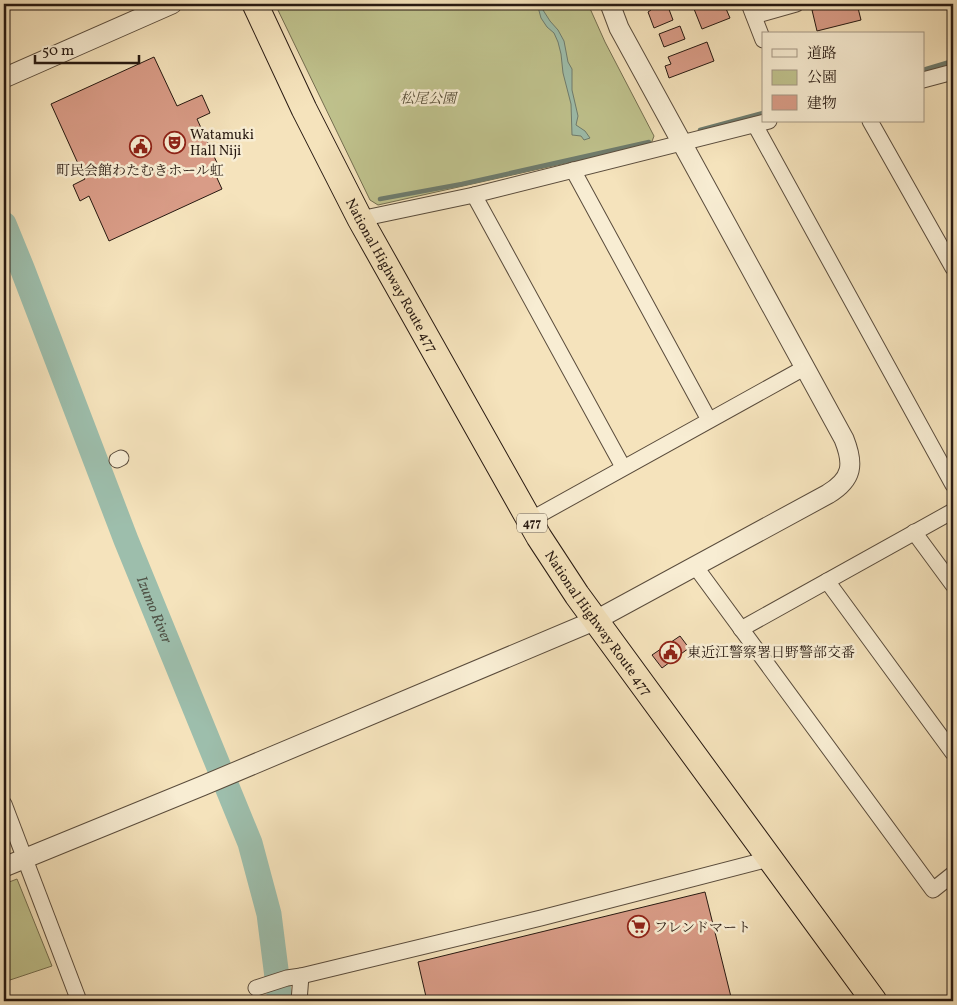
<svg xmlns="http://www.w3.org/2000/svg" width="957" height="1005" viewBox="0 0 957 1005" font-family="Vollkorn,'Noto Serif JP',serif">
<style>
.green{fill:#c0c38e;stroke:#746e50}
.water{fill:#9dbeac;stroke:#6e7c6e}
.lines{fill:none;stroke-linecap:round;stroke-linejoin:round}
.stream{stroke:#6e7c6e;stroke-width:4.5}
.river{stroke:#9dbeac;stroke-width:25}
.building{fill:#d99c87;stroke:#271911}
.minor-casing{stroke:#5a4c3c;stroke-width:17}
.tertiary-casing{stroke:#5a4c3c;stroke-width:21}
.trunk-casing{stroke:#271911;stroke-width:27}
.minor{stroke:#f8edd3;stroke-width:15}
.tertiary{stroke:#f8edd3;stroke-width:19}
.trunk{stroke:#f5e3bc;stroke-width:25}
.labels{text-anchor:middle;stroke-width:5;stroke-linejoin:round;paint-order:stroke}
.shield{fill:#f8edd3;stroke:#66594b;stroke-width:1}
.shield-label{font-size:12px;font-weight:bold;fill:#271911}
.park-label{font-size:14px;font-style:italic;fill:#554c36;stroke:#f8edd3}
.poi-label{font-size:14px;fill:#271911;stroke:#f8edd3;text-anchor:start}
.street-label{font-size:14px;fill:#271911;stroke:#f8edd3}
.water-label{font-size:15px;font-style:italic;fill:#505347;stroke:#f8edd3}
</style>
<rect width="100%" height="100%" fill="#f5e3bc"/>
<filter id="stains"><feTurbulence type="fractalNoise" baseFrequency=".004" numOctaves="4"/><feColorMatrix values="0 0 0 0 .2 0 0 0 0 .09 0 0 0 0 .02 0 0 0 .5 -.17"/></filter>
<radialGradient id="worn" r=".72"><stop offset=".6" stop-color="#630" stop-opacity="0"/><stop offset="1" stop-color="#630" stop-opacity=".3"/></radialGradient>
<g class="green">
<polygon points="275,4 588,4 605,42 654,136 651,144 378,205 370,200"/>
<polygon points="17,879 52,966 4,982 4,884"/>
</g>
<polygon class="water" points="535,4 544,4 543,10 550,21 558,30 564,41 568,62 572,69 572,90 578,116 576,125 585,131 590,138 584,140 581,136 572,135 571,104 563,73 561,54 558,42 554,33 547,27 541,18 538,7"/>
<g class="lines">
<g class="stream">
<polyline points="923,70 953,61"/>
<polyline points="700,130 763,113"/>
<polyline points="380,199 462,184 649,142"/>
</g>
<path class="river" id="s1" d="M4,224L22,268L126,540L250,843L269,914L280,1001"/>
</g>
<g class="building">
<polygon points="664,4 667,4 673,20 654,28 648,12 651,10 651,9"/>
<polygon points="692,4 724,4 730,18 702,29"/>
<polygon points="838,4 857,4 861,20 817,31 812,10"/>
<polygon points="680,26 685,39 664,47 659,34"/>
<polygon points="707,42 714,61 669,78 665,66 671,64 668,57"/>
<polygon points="154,57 177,106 202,95 210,113 197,119 223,176 217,178 222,189 109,241 89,196 80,201 73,185 85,179 51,104"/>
<polygon points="680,636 689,648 662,668 652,655"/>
<polygon points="705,892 732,1001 427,1001 418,962"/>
</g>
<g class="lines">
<defs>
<g id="minor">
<polyline points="749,4 763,40"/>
<polyline points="754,16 796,4"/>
<polyline points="923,80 953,72"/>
<polyline points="870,121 953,268"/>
<polyline points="755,125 953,485"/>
<polyline points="573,170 709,420"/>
<polyline points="474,195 623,467"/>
<polyline points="360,219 474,195 769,121"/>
<polyline points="117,460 121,458"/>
<polyline points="530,520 804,368"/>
<polyline points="914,532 953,585"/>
<polyline points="695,566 933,890 953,874"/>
<polyline points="827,581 953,753"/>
<polyline points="741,629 953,511"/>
<polyline points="4,804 79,1001"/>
<polyline points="256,988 287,978 301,976 541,918 769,859"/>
<polyline points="299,1001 301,976"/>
</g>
<g id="tertiary">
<polyline points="4,78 172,4"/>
<path d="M4,867L202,786L596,620L828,494C853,479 854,464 844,439L619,28L610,4"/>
</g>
<g id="trunk">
<path id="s2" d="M255,4L304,109L360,219L539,537L577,595L874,1001"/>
</g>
</defs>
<use href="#minor" class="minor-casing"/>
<use href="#tertiary" class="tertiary-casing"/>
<use href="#trunk" class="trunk-casing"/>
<use href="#minor" class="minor"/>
<use href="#tertiary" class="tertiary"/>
<use href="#trunk" class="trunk"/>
</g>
<defs>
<symbol id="theatre-ring" viewBox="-11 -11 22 22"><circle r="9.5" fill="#f8edd3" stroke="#8f2418" stroke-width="1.5"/><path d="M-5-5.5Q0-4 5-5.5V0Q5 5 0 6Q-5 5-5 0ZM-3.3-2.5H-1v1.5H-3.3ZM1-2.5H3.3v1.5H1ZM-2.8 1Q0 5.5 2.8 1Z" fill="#8f2418"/></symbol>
<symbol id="civic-ring" viewBox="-11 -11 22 22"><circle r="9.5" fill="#f8edd3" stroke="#8f2418" stroke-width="1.5"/><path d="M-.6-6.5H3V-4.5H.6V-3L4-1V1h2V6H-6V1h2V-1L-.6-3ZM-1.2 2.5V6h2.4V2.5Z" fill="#8f2418"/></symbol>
<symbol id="supermarket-ring" viewBox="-11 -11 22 22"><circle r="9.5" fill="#f8edd3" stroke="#8f2418" stroke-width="1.5"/><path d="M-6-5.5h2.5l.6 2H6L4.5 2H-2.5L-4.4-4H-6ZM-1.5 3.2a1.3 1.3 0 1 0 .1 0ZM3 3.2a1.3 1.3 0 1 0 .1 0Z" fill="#8f2418"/></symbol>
</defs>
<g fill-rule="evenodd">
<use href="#theatre-ring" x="162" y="130" width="25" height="25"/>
<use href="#civic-ring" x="128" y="134" width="25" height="25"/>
<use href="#civic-ring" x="658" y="640" width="25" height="25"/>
<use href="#supermarket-ring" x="626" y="914" width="25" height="25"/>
</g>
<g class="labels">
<rect class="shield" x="517" y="513.5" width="30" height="19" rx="4"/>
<g class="shield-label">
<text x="532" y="527">477</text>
</g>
<g class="park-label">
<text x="428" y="103">松尾公園</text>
</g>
<g class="poi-label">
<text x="190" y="139">Watamuki<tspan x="190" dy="16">Hall Niji</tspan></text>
<text x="140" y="175" text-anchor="middle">町民会館わたむきホール虹</text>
<text x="687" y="657">東近江警察署日野警部交番</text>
<text x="654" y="932">フレンドマート</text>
</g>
<g class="street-label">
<text dy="5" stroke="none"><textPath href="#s2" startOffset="304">National Highway Route 477</textPath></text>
<text dy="5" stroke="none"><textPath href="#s2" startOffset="709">National Highway Route 477</textPath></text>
</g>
<g class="water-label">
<text dy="5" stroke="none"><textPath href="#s1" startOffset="414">Izumo River</textPath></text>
</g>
</g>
<rect width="957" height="1005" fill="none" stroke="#f5e3bc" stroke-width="20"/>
<rect x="5" y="5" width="947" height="995" fill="none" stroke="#271911" stroke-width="2.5"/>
<rect x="10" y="10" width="937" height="985" fill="none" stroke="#271911"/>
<rect x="762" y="32" width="162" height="90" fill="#f8edd3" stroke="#a49885"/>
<rect x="772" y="49" width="25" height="8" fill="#f8edd3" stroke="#a49885"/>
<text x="807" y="58" font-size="15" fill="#271911">道路</text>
<rect x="772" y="70" width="25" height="15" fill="#c0c38e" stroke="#a49885"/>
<text x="807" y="82" font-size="15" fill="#271911">公園</text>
<rect x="772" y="95" width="25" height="15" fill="#d99c87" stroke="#a49885"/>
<text x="807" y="108" font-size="15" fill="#271911">建物</text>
<path d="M35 55v8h104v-8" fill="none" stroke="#271911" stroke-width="2.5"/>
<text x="42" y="55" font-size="15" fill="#271911" stroke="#f8edd3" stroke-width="4" paint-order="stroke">50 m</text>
<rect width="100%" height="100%" filter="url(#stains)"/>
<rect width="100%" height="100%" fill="url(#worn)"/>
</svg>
